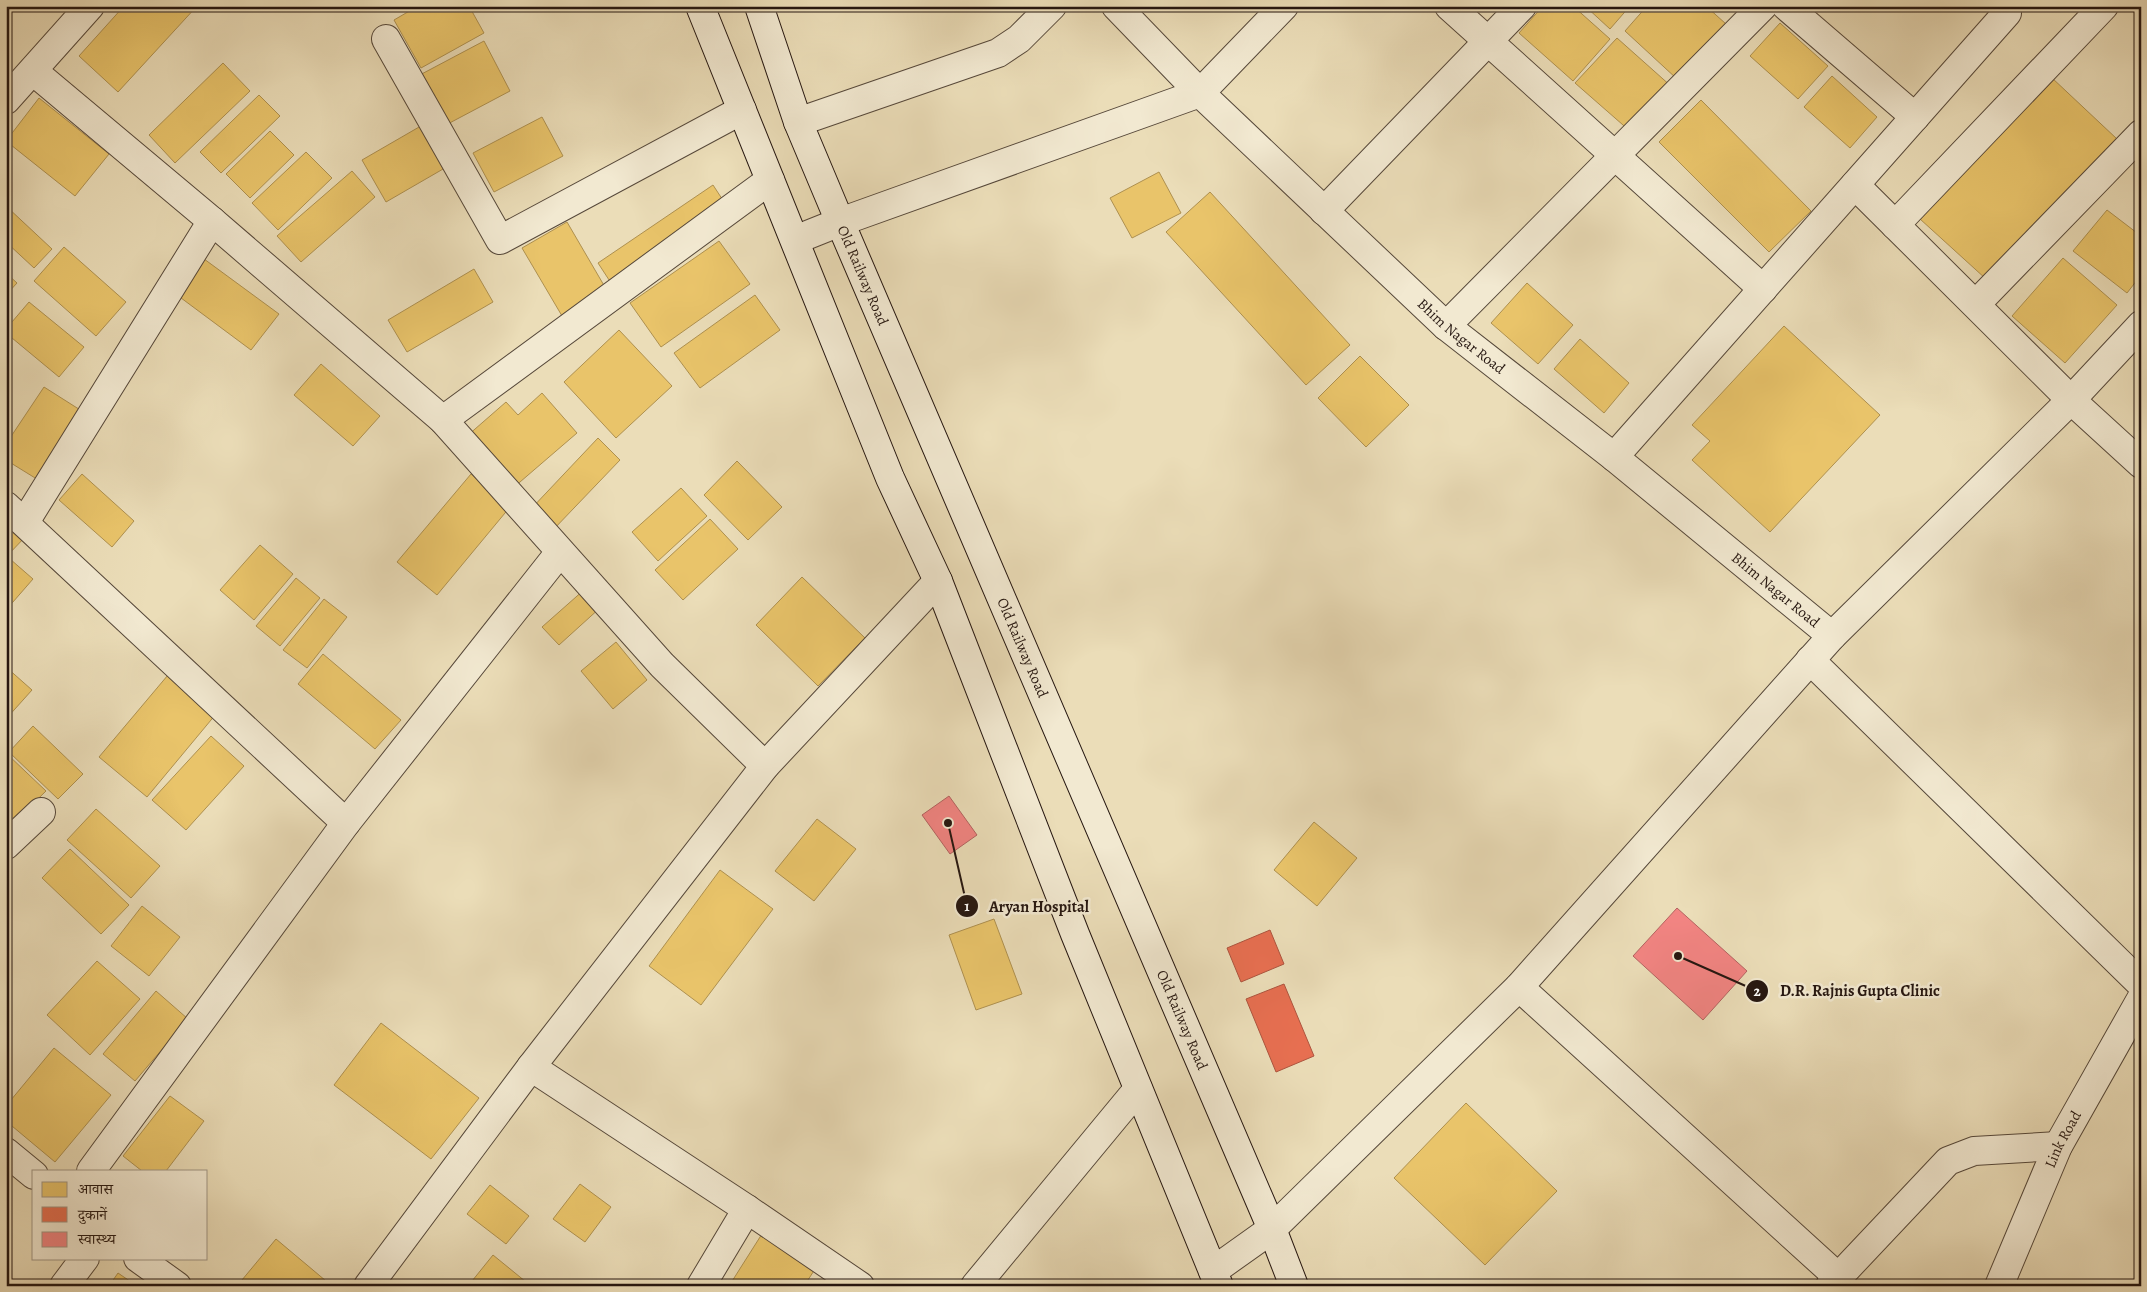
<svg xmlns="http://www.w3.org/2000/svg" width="2147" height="1292" viewBox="0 0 2147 1292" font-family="Alegreya,'Noto Serif Devanagari',serif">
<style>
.homes{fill:#e9c46a;stroke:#ae904f}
.shops{fill:#e76f51;stroke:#ad543e}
.health{fill:#f28482;stroke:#b46360}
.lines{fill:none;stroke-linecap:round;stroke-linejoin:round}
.minor-casing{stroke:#56483a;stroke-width:30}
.secondary-casing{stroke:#251610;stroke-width:30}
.minor{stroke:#f2e9d1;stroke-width:28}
.secondary{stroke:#f2e9d1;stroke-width:28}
.labels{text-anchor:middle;stroke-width:5;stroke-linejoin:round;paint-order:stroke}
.street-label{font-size:15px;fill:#251610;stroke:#f2e9d1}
.leader{fill:none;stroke:#251610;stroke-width:2}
.callout-dot{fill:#251610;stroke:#f2e9d1;stroke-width:2}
.mark-label{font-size:15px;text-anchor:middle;font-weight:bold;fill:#fff}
.callout-label{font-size:16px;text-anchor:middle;font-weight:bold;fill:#251610;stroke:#f2e9d1;stroke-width:5;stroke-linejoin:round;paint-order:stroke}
</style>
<rect width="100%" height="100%" fill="#ebddb8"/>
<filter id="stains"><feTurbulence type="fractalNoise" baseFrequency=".004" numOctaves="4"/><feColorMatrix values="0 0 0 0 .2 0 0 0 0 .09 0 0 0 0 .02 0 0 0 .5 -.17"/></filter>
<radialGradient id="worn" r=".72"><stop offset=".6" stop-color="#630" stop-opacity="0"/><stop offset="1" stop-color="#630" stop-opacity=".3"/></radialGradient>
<g class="homes">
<polygon points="124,6 197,6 118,92 79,56"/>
<polygon points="418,6 469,6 484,33 421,68 394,20"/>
<polygon points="1543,6 1573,6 1610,39 1573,81 1519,33"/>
<polygon points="1585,6 1630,6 1610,29"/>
<polygon points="1647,6 1706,6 1726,24 1677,79 1625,31"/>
<polygon points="1780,23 1828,66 1798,99 1750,56"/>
<polygon points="1617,38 1672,87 1631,132 1575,83"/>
<polygon points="484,41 510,91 442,127 416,77"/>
<polygon points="223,63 250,91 175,163 149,135"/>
<polygon points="1832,76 1877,117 1850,148 1804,107"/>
<polygon points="2051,77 2117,139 1986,279 1920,219"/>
<polygon points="259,95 280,116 221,173 200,152"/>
<polygon points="39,98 109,154 75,196 6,141"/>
<polygon points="1701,100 1811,211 1769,252 1659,142"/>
<polygon points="542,117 563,156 494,192 473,153"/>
<polygon points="426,123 450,165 386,202 362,160"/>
<polygon points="270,131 294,155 250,198 226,174"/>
<polygon points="306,152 332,178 278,230 252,203"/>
<polygon points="352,171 375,197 301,262 277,236"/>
<polygon points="1159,172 1181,213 1132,238 1110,198"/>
<polygon points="713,185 728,208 613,286 598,263"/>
<polygon points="1210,192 1350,345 1306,385 1166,232"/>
<polygon points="6,206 52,249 34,268 6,242"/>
<polygon points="2107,210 2141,236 2141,275 2127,293 2073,251"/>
<polygon points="567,222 609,294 565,321 522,248"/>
<polygon points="719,241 750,284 661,347 630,303"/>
<polygon points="64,247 126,302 96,336 34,281"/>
<polygon points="200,256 279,314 251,350 173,292"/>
<polygon points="2063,258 2117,305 2065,363 2012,316"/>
<polygon points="474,269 493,302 407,352 388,320"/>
<polygon points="6,273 17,283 6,295"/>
<polygon points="1527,283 1573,325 1538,364 1491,323"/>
<polygon points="755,295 780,330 700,388 674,353"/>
<polygon points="29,302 84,347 59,377 6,333 6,329"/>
<polygon points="1784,326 1880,415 1770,532 1692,460 1710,441 1692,425"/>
<polygon points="619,330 672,386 616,438 564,382"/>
<polygon points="1580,339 1629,383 1604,413 1554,369"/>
<polygon points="1360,356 1409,405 1366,447 1318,398"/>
<polygon points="321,364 380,416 353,446 294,395"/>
<polygon points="44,387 85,413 40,481 6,460 6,444"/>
<polygon points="542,393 577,433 513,488 467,436 506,402 518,415"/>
<polygon points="598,438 620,460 552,531 530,510"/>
<polygon points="737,461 782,507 748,540 704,495"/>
<polygon points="82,474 134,521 112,547 59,500"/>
<polygon points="471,474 510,507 437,595 397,562"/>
<polygon points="681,488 707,516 658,561 632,532"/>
<polygon points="6,516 27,535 6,557"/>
<polygon points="710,519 738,549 683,600 655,570"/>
<polygon points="260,545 293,574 254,620 220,590"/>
<polygon points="10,559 33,579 6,610 6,563"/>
<polygon points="802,577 865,638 818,686 756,625"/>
<polygon points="296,578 320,598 280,646 256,626"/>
<polygon points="585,589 601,607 559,645 542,627"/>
<polygon points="324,599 347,617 307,668 283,650"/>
<polygon points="616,642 647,680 613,709 581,671"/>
<polygon points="323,654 401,720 375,749 298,684"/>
<polygon points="6,667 32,690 6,719"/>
<polygon points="168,675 216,714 147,797 99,757"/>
<polygon points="33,726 83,774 58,799 9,752"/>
<polygon points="211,736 244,766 186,830 152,800"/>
<polygon points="6,753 46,791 6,830"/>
<polygon points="96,809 160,866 131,898 67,840"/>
<polygon points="817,819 856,849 814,901 775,871"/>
<polygon points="1314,822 1357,858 1317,906 1274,870"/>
<polygon points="70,849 129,905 101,934 42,878"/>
<polygon points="720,870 773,909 701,1005 649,966"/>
<polygon points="142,906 180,937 149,976 111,946"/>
<polygon points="994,919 1022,994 976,1010 949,935"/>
<polygon points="97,961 140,999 90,1055 47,1015"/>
<polygon points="156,991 188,1019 135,1081 103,1054"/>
<polygon points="381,1023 479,1098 431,1159 334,1085"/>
<polygon points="54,1048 111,1095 55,1162 6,1121 6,1106"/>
<polygon points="170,1096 204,1121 166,1171 142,1171 123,1156"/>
<polygon points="1466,1103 1557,1191 1485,1265 1394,1178"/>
<polygon points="580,1184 611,1207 585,1242 553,1219"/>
<polygon points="490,1185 529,1216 506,1244 467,1214"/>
<polygon points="767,1226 821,1260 804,1286 729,1286"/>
<polygon points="276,1239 332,1286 237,1286"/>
<polygon points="493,1255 531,1286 468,1286"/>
<polygon points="118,1273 137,1286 109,1286"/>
</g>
<g class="shops">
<polygon points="1270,930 1284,964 1241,982 1227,948"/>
<polygon points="1284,984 1314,1056 1276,1072 1246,999"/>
</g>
<g class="health">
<polygon points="949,796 977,835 950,854 922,815"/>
<polygon points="1677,908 1747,971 1703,1020 1633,956"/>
</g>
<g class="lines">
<defs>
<g id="minor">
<path id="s1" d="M1116,6L1200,93L1446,326L1614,457L1832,636"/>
<polyline points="1449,6 1763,289"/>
<polyline points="1786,6 1915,117"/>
<polyline points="386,39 500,240 742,110"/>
<polyline points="33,71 212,221 443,420 662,665 765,766"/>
<polyline points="6,100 90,6"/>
<polyline points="798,122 998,53 1019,39 1052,6"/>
<polyline points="1855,185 2071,400 2141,464"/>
<polyline points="1324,211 1522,6"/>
<polyline points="1895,225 2104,6"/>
<polyline points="795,240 840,222 1200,93 1284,6"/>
<polyline points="1976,304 2141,134"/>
<polyline points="1446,326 1763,6"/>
<polyline points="443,420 770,180"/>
<polyline points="1614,457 2007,13"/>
<polyline points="6,506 346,823"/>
<polyline points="25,522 212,221"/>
<polyline points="1810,660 2141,984"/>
<polyline points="6,845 41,812"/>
<polyline points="1519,987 1838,1277"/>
<polyline points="531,1067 747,1209 860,1286"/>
<polyline points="6,1152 34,1175"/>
<polyline points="91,1171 346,823 560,552"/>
<polyline points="138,1258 177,1286"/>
<polyline points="1213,1271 1272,1229 1519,987 1832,636 2071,400 2141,325"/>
<polyline points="64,1286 85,1258"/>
<polyline points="368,1286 531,1067 765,766 938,581"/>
<polyline points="701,1286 747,1209"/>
<polyline points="975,1286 1138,1089"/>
<polyline points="1830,1286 1948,1161 1974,1151 2058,1146"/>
<path id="s2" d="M1999,1286L2058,1146L2141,999"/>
</g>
<g id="secondary">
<polyline points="700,6 890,478 938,581 1075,934 1219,1286"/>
<path id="s3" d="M759,6L798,122L840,222L1272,1229L1294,1286"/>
</g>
</defs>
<use href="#minor" class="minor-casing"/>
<use href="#secondary" class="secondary-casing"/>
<use href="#minor" class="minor"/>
<use href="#secondary" class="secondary"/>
</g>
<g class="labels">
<g class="street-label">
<text dy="5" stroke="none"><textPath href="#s3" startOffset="289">Old Railway Road</textPath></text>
<text dy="5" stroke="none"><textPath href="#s1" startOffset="478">Bhim Nagar Road</textPath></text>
<text dy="5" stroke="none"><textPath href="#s1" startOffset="882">Bhim Nagar Road</textPath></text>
<text dy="5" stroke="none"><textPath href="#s3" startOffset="694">Old Railway Road</textPath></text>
<text dy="5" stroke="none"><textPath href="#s3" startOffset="1099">Old Railway Road</textPath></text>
<text dy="5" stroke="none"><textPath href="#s2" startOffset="160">Link Road</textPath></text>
</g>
</g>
<path class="leader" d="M948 823L967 906M1678 956L1757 991"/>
<g class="callout-dot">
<circle cx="948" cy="823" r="5"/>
<circle cx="1678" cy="956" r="5"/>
<circle cx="967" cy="906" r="12"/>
<circle cx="1757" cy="991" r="12"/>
</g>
<g class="mark-label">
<text x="967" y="911">1</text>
<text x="1757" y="996">2</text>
</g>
<g class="callout-label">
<text x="1039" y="912">Aryan Hospital</text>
<text x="1860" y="996">D.R. Rajnis Gupta Clinic</text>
</g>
<rect width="2147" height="1292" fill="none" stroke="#ebddb8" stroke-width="25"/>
<rect x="8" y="8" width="2132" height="1277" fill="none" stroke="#251610" stroke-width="2.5"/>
<rect x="12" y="12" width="2122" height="1267" fill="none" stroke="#251610"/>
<rect x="32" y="1170" width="175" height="90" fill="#f2e9d1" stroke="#a09584"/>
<rect x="42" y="1182" width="25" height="15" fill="#e9c46a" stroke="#a09584"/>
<text x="78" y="1194" font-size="15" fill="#251610">आवास</text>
<rect x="42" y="1207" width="25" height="15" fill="#e76f51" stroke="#a09584"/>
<text x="78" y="1220" font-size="15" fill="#251610">दुकानें</text>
<rect x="42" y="1232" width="25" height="15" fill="#f28482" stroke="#a09584"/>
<text x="78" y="1244" font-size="15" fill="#251610">स्वास्थ्य</text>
<rect width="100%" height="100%" filter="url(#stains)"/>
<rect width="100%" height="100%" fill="url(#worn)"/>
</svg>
